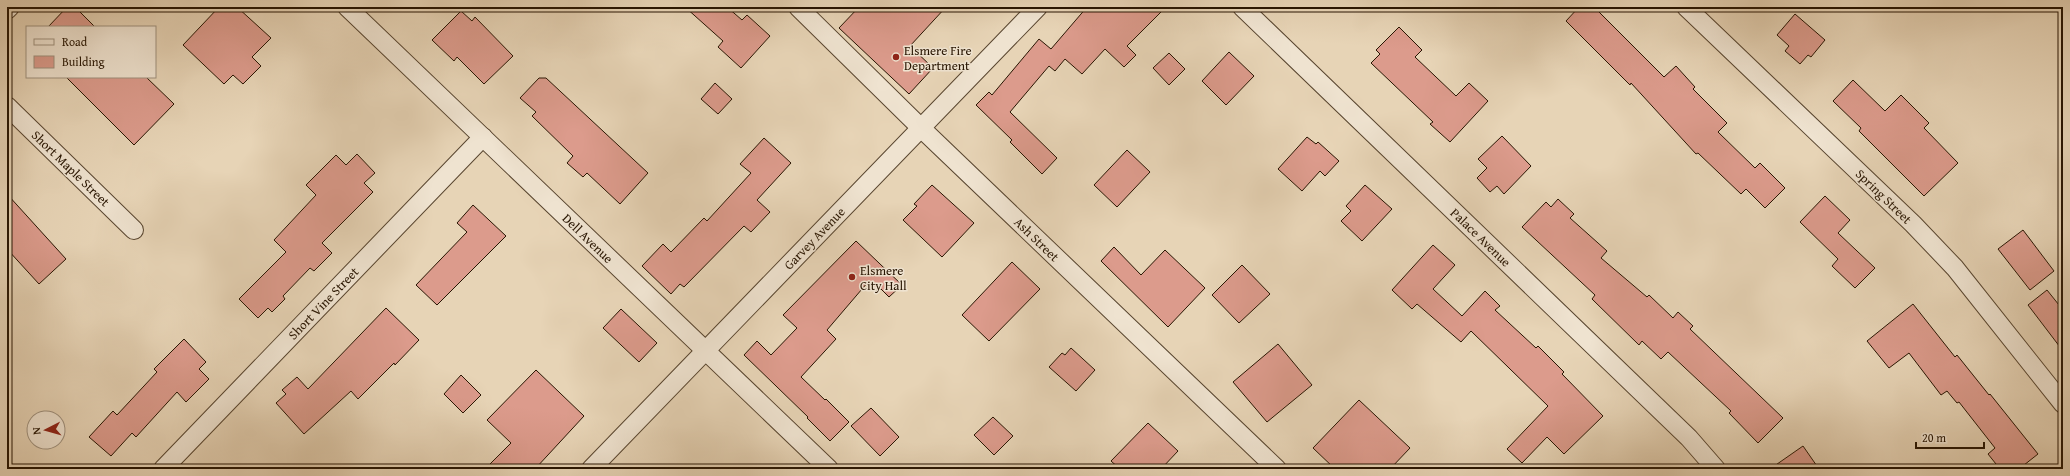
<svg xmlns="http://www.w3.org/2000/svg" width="2070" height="476" viewBox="0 0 2070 476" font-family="'Gentium Book Plus',serif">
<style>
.building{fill:#dc9b8c;stroke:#281502}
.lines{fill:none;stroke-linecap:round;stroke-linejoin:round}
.minor-casing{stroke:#58452f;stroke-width:20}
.minor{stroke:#efe3d0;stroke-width:18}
.poi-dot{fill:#8f2418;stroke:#efe3d0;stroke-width:1.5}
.labels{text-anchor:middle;stroke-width:3;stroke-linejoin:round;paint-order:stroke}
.poi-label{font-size:13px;fill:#281502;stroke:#efe3d0;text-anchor:start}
.street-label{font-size:13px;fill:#281502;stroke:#efe3d0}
</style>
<rect width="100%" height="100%" fill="#e7d4b6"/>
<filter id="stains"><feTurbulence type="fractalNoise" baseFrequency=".005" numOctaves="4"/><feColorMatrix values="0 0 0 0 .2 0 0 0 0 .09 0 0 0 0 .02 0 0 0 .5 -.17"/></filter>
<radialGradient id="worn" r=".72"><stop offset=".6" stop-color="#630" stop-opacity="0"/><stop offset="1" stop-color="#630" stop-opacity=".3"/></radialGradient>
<g class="building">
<polygon points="67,7 75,7 95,27 48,27"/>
<polygon points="219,7 237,7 271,38 252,57 261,66 243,84 233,75 224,84 183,45"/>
<polygon points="685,7 727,7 742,20 747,15 770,36 741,68 718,47 723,41"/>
<polygon points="859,7 946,7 910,46 933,68 909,94 839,28"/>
<polygon points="1087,7 1166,7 1127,46 1136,55 1124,67 1105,49 1082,74 1065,59 1055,71 1049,66 1010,112 1057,158 1042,174 1010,142 1012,140 976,105 989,92 992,95 1039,39 1051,49"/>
<polygon points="1579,7 1594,7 1664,77 1676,66 1695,87 1693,89 1727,123 1718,132 1755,168 1760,163 1785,188 1765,208 1746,189 1741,194 1698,153 1696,154 1631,83 1630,85 1566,21"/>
<polygon points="461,11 472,21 475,17 513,56 484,84 457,57 454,61 432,40"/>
<polygon points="1795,14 1825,40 1811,57 1808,55 1800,64 1785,51 1789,46 1777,35"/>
<polygon points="1399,27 1422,50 1415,57 1456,96 1469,83 1488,101 1450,142 1430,124 1433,122 1371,63 1380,54 1376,50"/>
<polygon points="1229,52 1254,76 1226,105 1202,81"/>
<polygon points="1169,53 1185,69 1169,85 1153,68"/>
<polygon points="66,77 146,77 174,104 134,145"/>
<polygon points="539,78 546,78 648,173 620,204 587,173 583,177 567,163 573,156 532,116 536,112 520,98"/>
<polygon points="1853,80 1885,111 1901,95 1929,123 1924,128 1958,163 1924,196 1859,131 1861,128 1833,101"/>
<polygon points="715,83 732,99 718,114 701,99"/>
<polygon points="1502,136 1531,166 1504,194 1497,186 1490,192 1477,178 1487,168 1478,159"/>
<polygon points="1307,137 1316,144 1318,142 1339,161 1325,176 1320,171 1302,191 1278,169"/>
<polygon points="764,138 791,163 757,200 770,212 751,232 744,226 684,287 680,284 671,294 642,266 663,244 671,252 704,218 707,221 751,173 740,164"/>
<polygon points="1127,150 1150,172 1117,207 1094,185"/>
<polygon points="357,154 375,173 364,183 373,192 322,243 332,253 314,271 310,268 283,296 285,299 272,312 268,308 258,318 239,299 286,252 274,240 316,195 306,185 336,155 346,165"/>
<polygon points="932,185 974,223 942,257 903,220 917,206 914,204"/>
<polygon points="1365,185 1392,209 1362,241 1341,221 1351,211 1346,206"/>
<polygon points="7,194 66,259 39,284 7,249"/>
<polygon points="1825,196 1850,220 1838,233 1875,268 1855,288 1832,266 1838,259 1800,222"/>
<polygon points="1558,199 1574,214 1570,218 1607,251 1601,258 1647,297 1649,295 1673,318 1678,312 1693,326 1690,329 1783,418 1758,443 1729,413 1731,411 1668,352 1661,359 1642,341 1639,345 1592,299 1595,295 1522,227 1546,202 1551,207"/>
<polygon points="473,205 506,236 437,305 416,285 467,232 457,223"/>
<polygon points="2023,230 2054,271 2030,290 1998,249"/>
<polygon points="856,241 902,285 889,297 881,289 878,292 868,282 827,330 836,339 801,377 825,400 826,399 849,422 830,441 807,418 808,417 744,355 757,341 771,355 797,328 783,315"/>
<polygon points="1433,245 1455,265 1433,289 1462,316 1485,291 1500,306 1495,310 1536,348 1538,346 1564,372 1562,374 1603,416 1564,454 1547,437 1522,463 1507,449 1548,406 1471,331 1461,342 1417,304 1412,309 1392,290"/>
<polygon points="1114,247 1141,275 1165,250 1205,288 1168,327 1101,261"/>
<polygon points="1012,262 1040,289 989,341 962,315"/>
<polygon points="1242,265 1270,294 1239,323 1212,295"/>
<polygon points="2047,290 2063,310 2063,351 2028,305"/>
<polygon points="1913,304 1955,357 1957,355 1989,395 1990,394 2038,454 2019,469 2000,469 1988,454 1995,448 1959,402 1957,403 1947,391 1941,395 1909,353 1889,368 1867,341"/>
<polygon points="386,308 419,340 395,365 394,363 358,399 351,391 304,434 276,403 286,394 282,390 297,377 308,389"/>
<polygon points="621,309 657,343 639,362 603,328"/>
<polygon points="184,339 206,362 199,369 209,379 186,402 177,392 136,437 132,433 111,456 89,437 113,411 117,415 157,372 154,369"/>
<polygon points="1278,344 1312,385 1267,422 1233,382"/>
<polygon points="1071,348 1095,370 1076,391 1049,367 1062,353 1065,355"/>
<polygon points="536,370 584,416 535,469 485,469 511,443 487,420"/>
<polygon points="461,375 481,395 463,413 444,394"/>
<polygon points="1359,400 1410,448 1390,469 1335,469 1313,448"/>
<polygon points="871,408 899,437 880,456 851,426"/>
<polygon points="993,417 1013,436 994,455 974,435"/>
<polygon points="1148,423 1178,451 1161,469 1120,469 1111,461"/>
<polygon points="1803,446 1819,469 1770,469"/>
</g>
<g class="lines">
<defs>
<g id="minor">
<polyline points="347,7 829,469"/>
<polyline points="798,7 921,128 1277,469"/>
<polyline points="1242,7 1689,438 1716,469"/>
<polyline points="1686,7 1913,224 1955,268 2063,404"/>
<polyline points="7,10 10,7"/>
<polyline points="7,106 134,230"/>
<polyline points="163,469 483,137"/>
<polyline points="591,469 1038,7"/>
</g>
</defs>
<use href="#minor" class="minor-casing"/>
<use href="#minor" class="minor"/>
</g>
<g class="poi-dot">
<circle cx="896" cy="57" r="4"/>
<circle cx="852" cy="277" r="4"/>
</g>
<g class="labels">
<g class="poi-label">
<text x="904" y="55">Elsmere Fire<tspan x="904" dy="15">Department</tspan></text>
<text x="860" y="275">Elsmere<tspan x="860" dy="15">City Hall</tspan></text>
</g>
<g class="street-label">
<text transform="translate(71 168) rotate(44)" y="5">Short Maple Street</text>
<text transform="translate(1884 196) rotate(44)" y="5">Spring Street</text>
<text transform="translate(1481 237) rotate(44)" y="5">Palace Avenue</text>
<text transform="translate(588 238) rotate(44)" y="5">Dell Avenue</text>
<text transform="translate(814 238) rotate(-46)" y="5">Garvey Avenue</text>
<text transform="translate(1037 239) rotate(44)" y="5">Ash Street</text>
<text transform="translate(323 303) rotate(-46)" y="5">Short Vine Street</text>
</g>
</g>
<rect width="2070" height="476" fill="none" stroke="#e7d4b6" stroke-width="24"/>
<rect x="8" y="8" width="2054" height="460" fill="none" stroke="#281502" stroke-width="2"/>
<rect x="12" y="12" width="2046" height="452" fill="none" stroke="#281502"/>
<rect x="26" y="26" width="130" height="52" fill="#efe3d0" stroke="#9f917e"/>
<rect x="34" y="39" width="20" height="6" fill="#efe3d0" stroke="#9f917e"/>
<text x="62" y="46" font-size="12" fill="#281502">Road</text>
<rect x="34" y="56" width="20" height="12" fill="#dc9b8c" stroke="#9f917e"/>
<text x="62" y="66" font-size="12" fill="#281502">Building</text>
<g transform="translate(46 430) rotate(264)"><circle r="19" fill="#efe3d0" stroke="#9f917e"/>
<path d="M0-3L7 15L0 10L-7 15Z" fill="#8f2418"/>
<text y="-6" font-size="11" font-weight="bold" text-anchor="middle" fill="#281502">N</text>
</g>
<path d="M1916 442v6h68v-6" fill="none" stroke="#281502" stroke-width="2"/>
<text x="1922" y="442" font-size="12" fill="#281502" stroke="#efe3d0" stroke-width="3" paint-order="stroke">20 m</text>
<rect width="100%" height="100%" filter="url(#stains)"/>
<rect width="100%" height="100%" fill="url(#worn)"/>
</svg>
